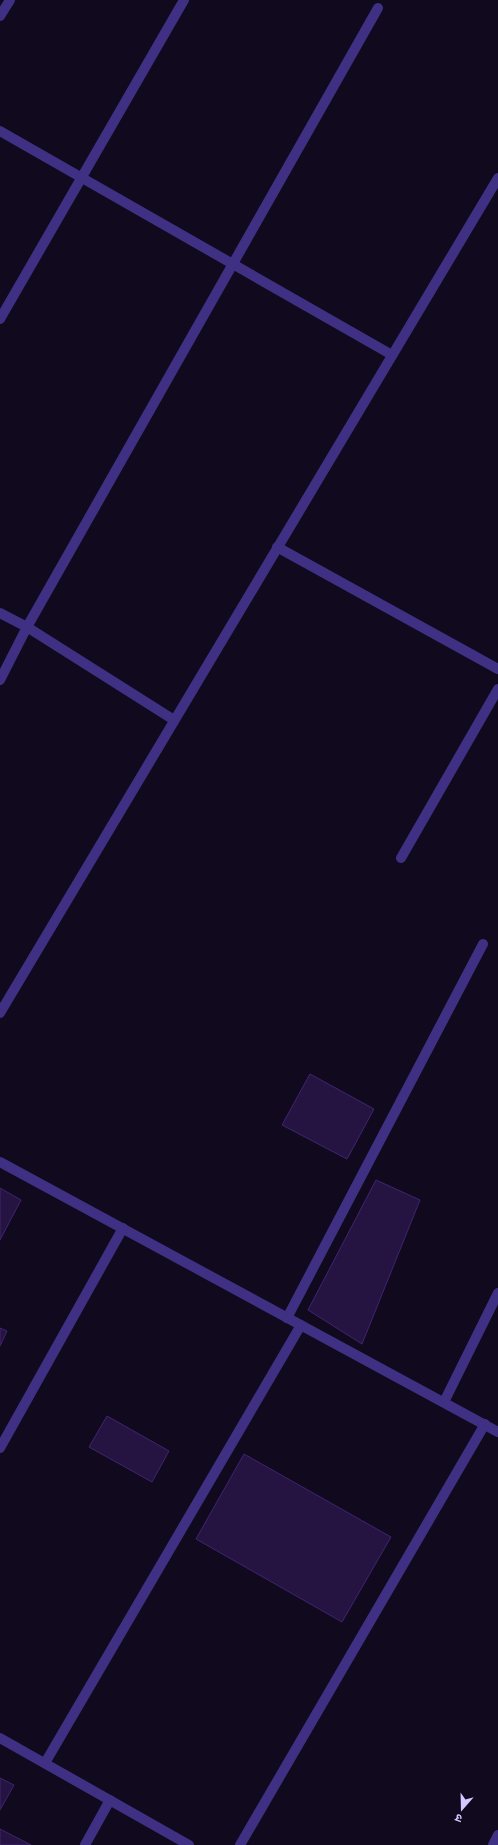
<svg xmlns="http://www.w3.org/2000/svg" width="498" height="1845" viewBox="0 0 498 1845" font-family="'Golos Text','Noto Sans Devanagari',sans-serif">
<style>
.building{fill:#251442;stroke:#3f2471}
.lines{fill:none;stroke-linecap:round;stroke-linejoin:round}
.minor{stroke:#403084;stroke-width:10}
</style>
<rect width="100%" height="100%" fill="#110a1f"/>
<g class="building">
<polygon points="310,1074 374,1109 347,1159 282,1125"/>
<polygon points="376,1180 420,1200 362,1344 308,1310"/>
<polygon points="0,1188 21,1200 0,1240"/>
<polygon points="0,1328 7,1331 0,1346"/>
<polygon points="107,1416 169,1451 152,1482 89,1447"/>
<polygon points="244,1454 391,1537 342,1622 196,1539"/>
<polygon points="0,1778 14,1785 0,1810"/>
<polygon points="0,1829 31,1845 0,1845"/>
</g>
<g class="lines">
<g class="minor">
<polyline points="0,16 10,0"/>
<polyline points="0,131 392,355"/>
<polyline points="0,319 184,0"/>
<polyline points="277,547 498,669"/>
<polyline points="0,613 27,627 174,720"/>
<polyline points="0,680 27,627 378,8"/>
<polyline points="401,858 498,689"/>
<polyline points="0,1013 498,178"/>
<polyline points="0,1162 498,1432"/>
<polyline points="287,1318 483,944"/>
<polyline points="444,1402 498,1293"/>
<polyline points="0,1448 123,1228"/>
<polyline points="0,1738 189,1845"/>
<polyline points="45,1763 301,1325"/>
<polyline points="85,1845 110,1800"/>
<polyline points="240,1845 485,1424"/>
<polyline points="493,1845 498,1835"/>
</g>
</g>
<g transform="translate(462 1809) rotate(200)" stroke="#110a1f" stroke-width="3" paint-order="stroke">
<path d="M0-3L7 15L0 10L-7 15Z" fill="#d7c8ff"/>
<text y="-6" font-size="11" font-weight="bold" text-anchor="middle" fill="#d7c8ff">उ</text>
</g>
</svg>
